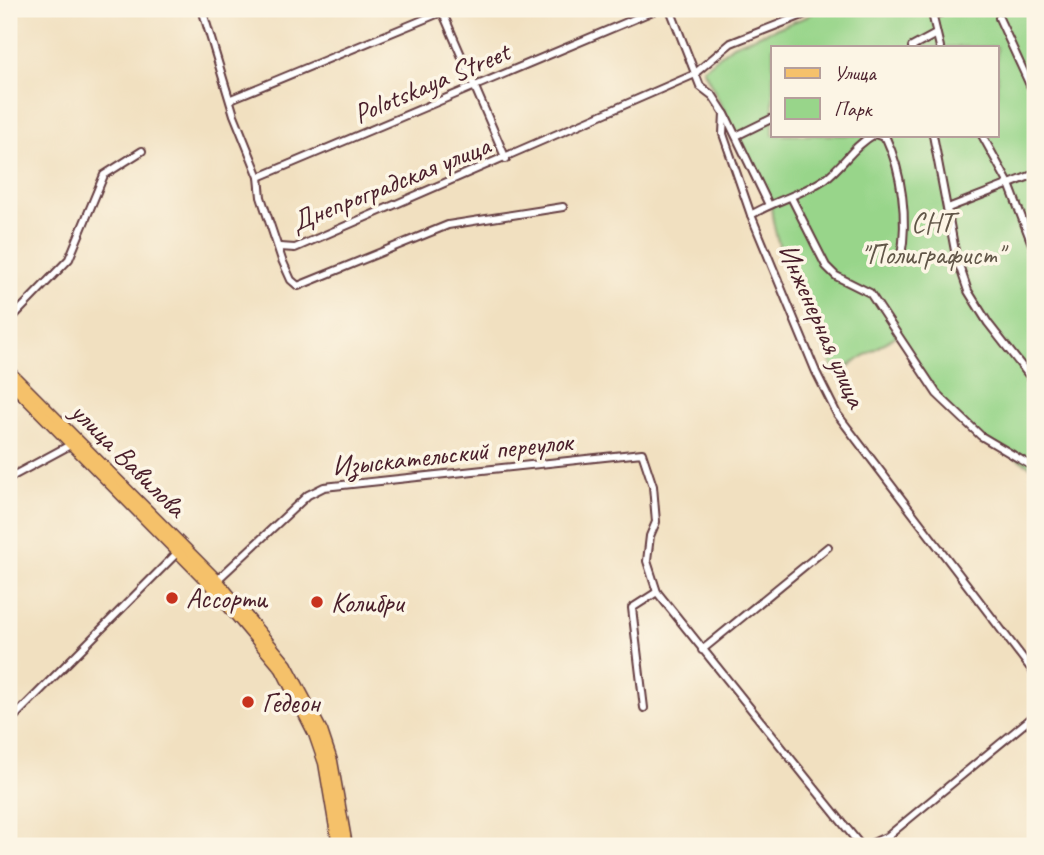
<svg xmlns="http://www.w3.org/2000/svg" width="1044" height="855" viewBox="0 0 1044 855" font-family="Caveat,sans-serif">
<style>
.green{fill:#98d58a;stroke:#717a5a;stroke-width:2;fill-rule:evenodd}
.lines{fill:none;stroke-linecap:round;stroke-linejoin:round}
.street-casing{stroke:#633c41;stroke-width:10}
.primary-casing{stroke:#633c41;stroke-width:13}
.street{stroke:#fff;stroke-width:6}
.primary{stroke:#f5c16b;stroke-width:10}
.poi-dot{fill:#c8321e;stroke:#fcf5e5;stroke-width:2.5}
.labels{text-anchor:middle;stroke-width:7;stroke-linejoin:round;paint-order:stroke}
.street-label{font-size:28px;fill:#4a1f2b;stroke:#fcf5e5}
.park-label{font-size:28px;fill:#615648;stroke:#fcf5e5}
.poi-label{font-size:28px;fill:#4a1f2b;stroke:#fcf5e5;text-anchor:start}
</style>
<rect width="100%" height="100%" fill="#fcf5e5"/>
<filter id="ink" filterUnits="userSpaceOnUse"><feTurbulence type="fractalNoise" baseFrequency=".0143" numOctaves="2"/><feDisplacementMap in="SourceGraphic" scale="14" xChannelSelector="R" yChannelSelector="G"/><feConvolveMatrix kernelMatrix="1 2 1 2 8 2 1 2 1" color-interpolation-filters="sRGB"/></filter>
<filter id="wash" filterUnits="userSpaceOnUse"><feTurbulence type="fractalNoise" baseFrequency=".00686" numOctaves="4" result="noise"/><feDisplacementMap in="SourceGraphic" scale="28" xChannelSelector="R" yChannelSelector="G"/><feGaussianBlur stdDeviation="1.57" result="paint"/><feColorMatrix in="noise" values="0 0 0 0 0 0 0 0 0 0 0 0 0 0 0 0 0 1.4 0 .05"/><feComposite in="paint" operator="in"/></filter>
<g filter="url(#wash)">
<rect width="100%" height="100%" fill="#f1e0c0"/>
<path class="green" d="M819,9H1035V469L978,435L947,407L897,335L836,374C815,326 772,253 771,202L703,69L733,45L806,17ZM773,47H997V135H773Z"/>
</g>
<g filter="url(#ink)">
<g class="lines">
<defs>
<g id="street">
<polyline points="202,9 234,115 259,177 261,197 282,260 291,280 298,286 448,225 563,207"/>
<polyline points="670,9 700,86 713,96 724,113 723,134 751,215 816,372 837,414 1035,674"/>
<polyline points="931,9 940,47"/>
<polyline points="442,11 506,159"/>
<polyline points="204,14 216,9"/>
<polyline points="933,15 955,9"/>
<polyline points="999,18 1035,96"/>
<polyline points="912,47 936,34"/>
<polyline points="231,99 449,9"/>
<polyline points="725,114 769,205"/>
<path d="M878,135L886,138C902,172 908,219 901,256"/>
<polyline points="933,135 956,256 968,291 988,323 1035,383"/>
<polyline points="982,135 1009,184 1035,252"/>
<polyline points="736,136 773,118"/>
<polyline points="259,177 658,9"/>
<polyline points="792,199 826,266 836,276 870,293 937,394 981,436 1035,468"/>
<polyline points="948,208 1035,174"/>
<path d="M751,215C776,200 799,196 825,179C843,166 853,146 873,135"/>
<polyline points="280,247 295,248 693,75 731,43 818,9"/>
<polyline points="9,321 69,259 104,175 142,151"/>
<polyline points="9,478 72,444"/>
<polyline points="215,582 308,495 324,487 642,453 653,486 656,522 650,536 647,561 657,592 861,846"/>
<polyline points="702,650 828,547"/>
<polyline points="644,708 632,608 657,592"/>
<polyline points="9,722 178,552"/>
<polyline points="866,846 888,836 1035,715"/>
</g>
<g id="primary">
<polyline points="9,371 217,580 287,665 322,731 332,761 347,846"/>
<polyline points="9,381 211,586 281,669 314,734 324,763 338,846"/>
</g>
</defs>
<use href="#street" class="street-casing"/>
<use href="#primary" class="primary-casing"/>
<use href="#street" class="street"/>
<use href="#primary" class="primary"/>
</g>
</g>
<g class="poi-dot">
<circle cx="172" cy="598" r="7"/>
<circle cx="317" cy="602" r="7"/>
<circle cx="248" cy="702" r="7"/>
</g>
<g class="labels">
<g class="street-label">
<text transform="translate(431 82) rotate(-23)" y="10">Polotskaya Street</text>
<text transform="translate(390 183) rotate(-22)" y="10">Днепроградская улица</text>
<text transform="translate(823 325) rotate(66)" y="10">Инженерная улица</text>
<text transform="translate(452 453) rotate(-6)" y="10">Изыскательский переулок</text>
<text transform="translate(129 459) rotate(45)" y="10">улица Вавилова</text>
</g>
<g class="park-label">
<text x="932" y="232">СНТ<tspan x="932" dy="32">"Полиграфист"</tspan></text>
</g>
<g class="poi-label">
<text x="186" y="608">Ассорти</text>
<text x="331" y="612">Колибри</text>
<text x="262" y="712">Гедеон</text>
</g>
</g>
<rect width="1044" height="855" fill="none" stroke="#fcf5e5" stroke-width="35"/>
<rect x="771" y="46" width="228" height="91" fill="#fcf5e5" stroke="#b59f9b" stroke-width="2"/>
<rect x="785" y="68" width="35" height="10" fill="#f5c16b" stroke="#b59f9b" stroke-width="2"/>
<text x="834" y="80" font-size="21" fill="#4a1f2b">Улица</text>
<rect x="785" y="98" width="35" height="21" fill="#98d58a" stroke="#b59f9b" stroke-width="2"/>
<text x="834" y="116" font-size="21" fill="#4a1f2b">Парк</text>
</svg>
